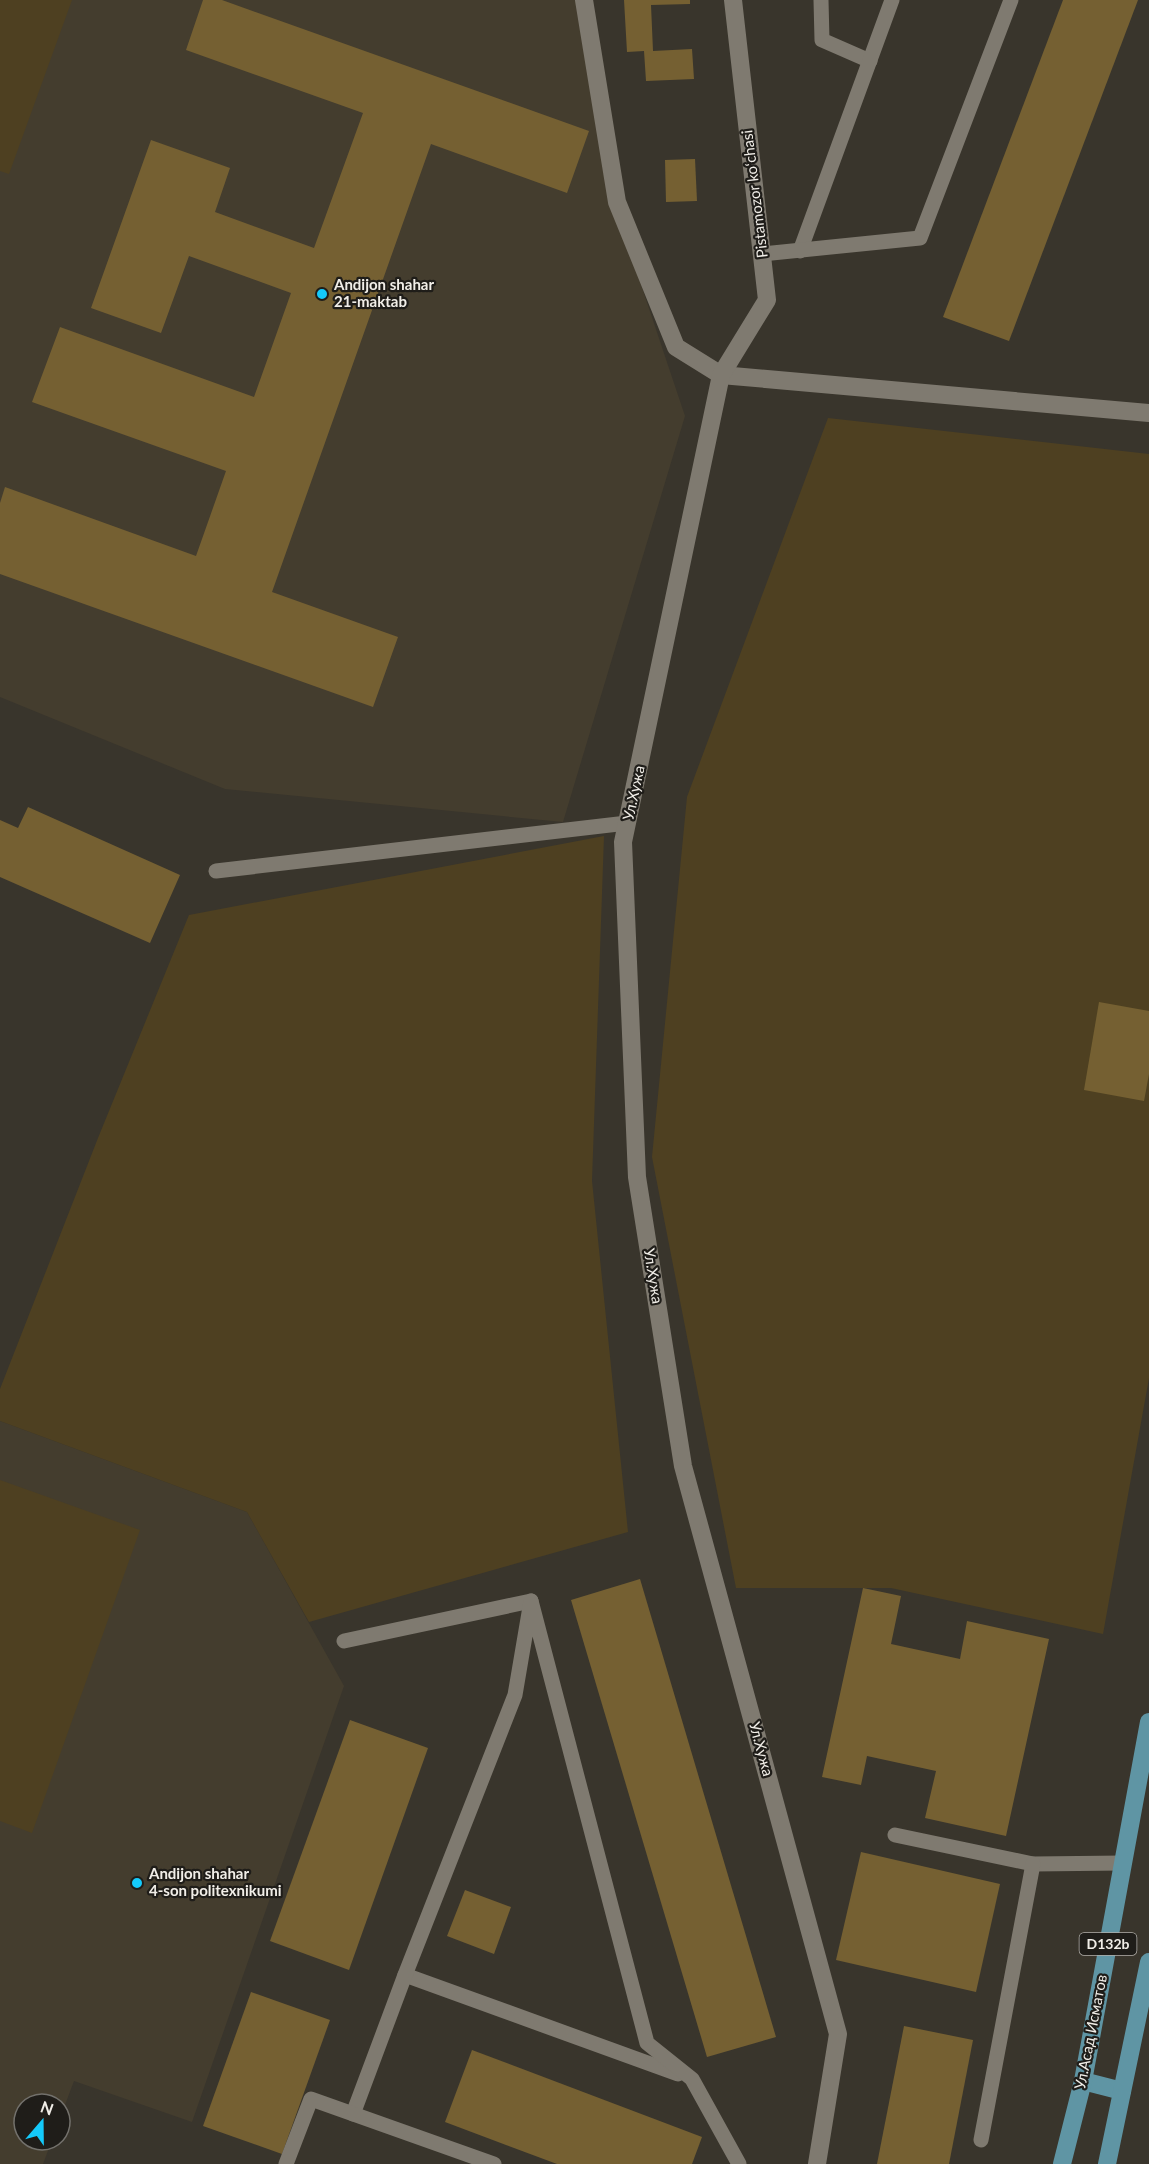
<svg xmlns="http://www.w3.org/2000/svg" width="1149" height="2164" viewBox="0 0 1149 2164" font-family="Lato,sans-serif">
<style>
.built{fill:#443d2e}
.green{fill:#4e4021}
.building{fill:#756032}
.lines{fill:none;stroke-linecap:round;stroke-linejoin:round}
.lane{stroke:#7f7a70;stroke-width:15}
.street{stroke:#7f7a70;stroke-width:18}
.primary{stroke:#5f95a4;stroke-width:18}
.poi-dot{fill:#14cafb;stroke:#1f1d19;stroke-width:2}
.labels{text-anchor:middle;stroke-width:4.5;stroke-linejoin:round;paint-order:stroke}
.shield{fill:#1f1d19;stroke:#b2afaa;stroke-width:1.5}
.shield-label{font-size:14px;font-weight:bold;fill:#f1eee8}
.street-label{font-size:15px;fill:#f1eee8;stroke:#1f1d19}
.poi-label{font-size:15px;font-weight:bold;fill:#f1eee8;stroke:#1f1d19;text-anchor:start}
</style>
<rect width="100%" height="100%" fill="#39352c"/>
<g class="built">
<polygon points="0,0 584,0 603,171 685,416 563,822 225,789 0,697"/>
<polygon points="0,1421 247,1512 344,1686 192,2122 74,2081 60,2118 60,2104 24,2104 24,2140 52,2140 43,2164 0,2164"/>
</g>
<g class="green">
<polygon points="0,0 72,0 9,174 0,171"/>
<polygon points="828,418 1149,454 1149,1378 1103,1634 891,1588 736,1588 652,1157 687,797"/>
<polygon points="604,836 592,1181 628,1532 309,1622 247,1512 0,1421 0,1389 98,1138 189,915"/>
<polygon points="0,1480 140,1530 32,1833 0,1821"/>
</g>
<g class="building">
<polygon points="203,0 222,0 589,131 567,193 431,144 272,592 398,637 373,707 0,574 0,503 5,487 196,556 226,471 32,402 60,327 254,397 291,293 189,256 161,333 91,308 151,140 230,168 215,212 314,248 363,113 186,50"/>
<polygon points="624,0 690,0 690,4 651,5 653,51 692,49 694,79 646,81 644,51 627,52"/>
<polygon points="1063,0 1138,0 1009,341 943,317"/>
<polygon points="695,159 697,201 666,202 665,160"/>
<polygon points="28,807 180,875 150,943 0,877 0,820 18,828"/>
<polygon points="1099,1002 1149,1011 1149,1074 1144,1101 1084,1090"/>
<polygon points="640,1579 776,2037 707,2057 571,1600"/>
<polygon points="863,1588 901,1596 891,1644 960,1659 967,1621 1049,1639 1006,1836 925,1818 936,1771 867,1756 861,1785 822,1777"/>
<polygon points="350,1720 428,1748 349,1970 270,1941"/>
<polygon points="861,1852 1000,1884 976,1992 836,1960"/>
<polygon points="465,1890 511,1907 494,1954 447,1936"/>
<polygon points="251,1992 330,2020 282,2154 203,2126"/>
<polygon points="904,2026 973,2040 949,2164 877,2164"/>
<polygon points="472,2050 702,2137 692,2164 557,2164 445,2122"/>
</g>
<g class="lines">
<g class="lane">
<polyline points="821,0 822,40 870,61"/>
<polyline points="800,251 892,0"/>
<polyline points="762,254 920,238 1011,0"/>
<polyline points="216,871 627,823"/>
<polyline points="344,1641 531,1601"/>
<polyline points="895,1835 1033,1864 1123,1863"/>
<polyline points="405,1975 678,2074"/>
<polyline points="353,2114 405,1975 515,1695 531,1601 647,2043 692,2079 739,2164"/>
<polyline points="981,2140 1033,1864"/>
<polyline points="286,2164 311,2099 494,2164"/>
</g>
<g class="street">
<polyline points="584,0 617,202 676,347 721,375 1149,413"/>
<polyline points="733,0 767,300 721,375 623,842 637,1177 683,1466 838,2034 817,2164"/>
</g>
<g class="primary">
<polyline points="1083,2081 1122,2091"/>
<polyline points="1062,2164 1083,2081 1149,1722"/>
<polyline points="1107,2164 1149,1962"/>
</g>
</g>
<g class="poi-dot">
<circle cx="322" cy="294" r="6"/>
<circle cx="137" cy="1883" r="6"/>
</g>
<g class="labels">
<rect class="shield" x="1079.5" y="1933" width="57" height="22" rx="4.5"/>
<g class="shield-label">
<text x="1108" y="1949">D132b</text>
</g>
<g class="street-label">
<text transform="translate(755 194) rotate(-97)" y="5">Pistamozor koʻchasi</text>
<text transform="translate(634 793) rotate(-78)" y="5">Ул.Хужа</text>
<text transform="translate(653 1276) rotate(81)" y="5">Ул.Хужа</text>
<text transform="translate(761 1749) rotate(75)" y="5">Ул.Хужа</text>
<text transform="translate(1091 2032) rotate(-79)" y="5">Ул.Асад Исматов</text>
</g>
<g class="poi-label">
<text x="334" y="290">Andijon shahar<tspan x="334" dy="17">21-maktab</tspan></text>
<text x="149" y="1879">Andijon shahar<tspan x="149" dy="17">4-son politexnikumi</tspan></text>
</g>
</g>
<g transform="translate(42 2122) rotate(20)"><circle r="28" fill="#1f1d19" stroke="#73716c" stroke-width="1.5"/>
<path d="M0-4.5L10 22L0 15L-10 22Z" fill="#14cafb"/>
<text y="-9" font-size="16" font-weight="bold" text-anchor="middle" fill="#f1eee8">N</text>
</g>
</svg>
